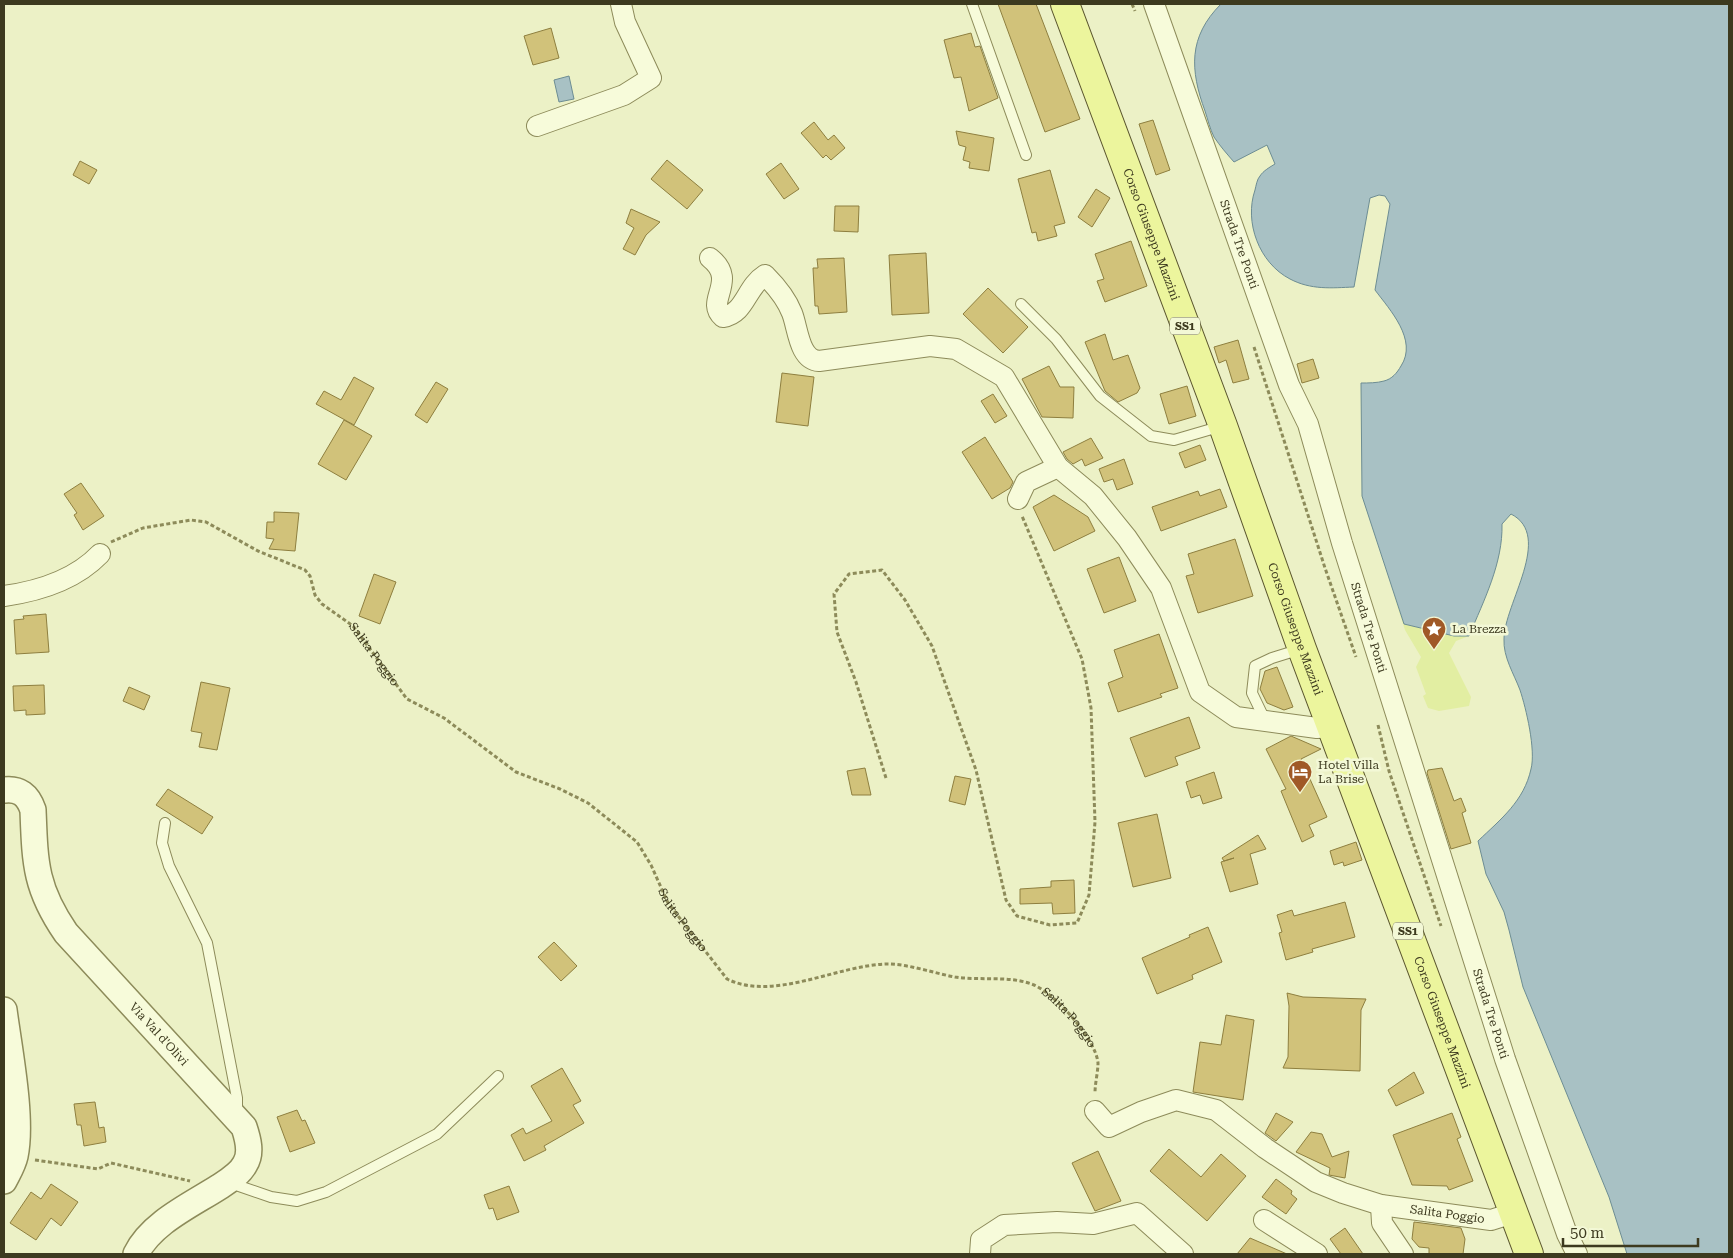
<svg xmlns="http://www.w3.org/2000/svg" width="1733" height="1258" viewBox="0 0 1733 1258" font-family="'Roboto Serif',serif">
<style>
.sand{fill:#e2eea2}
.water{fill:#a8c1c4;stroke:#6d8d93}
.building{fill:#d1c27a;stroke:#8e7f3f}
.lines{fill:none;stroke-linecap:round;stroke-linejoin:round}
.service-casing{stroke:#8d8b5a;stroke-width:12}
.minor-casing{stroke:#8d8b5a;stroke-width:22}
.tertiary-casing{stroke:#8d8b5a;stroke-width:28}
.primary-casing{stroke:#5b562e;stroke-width:30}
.path{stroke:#8d8b5a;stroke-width:3;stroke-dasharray:4 2.5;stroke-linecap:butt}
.service{stroke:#f7fbda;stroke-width:10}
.minor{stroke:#f7fbda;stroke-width:20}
.tertiary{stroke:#f7fbda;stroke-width:25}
.primary{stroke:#ecf59d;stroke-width:28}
.labels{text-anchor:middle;stroke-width:5;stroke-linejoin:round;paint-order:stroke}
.shield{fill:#f3f8d6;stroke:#747356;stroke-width:1}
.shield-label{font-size:11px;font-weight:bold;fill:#3d3a1f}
.street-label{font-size:12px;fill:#3d3a1f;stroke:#f3f8d6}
.poi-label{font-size:12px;fill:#3d3a1f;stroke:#f3f8d6;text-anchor:start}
</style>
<rect width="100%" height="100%" fill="#ecf1c6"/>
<polygon class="sand" points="1393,593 1404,624 1454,636 1469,636 1456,641 1449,653 1471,697 1469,706 1439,711 1428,708 1423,696 1426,694 1416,667 1421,657 1405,630"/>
<g class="water">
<path d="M1221,4H1729V1254H1627L1609,1197L1523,987L1509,930L1504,912L1486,874L1478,841C1501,819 1524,801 1531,769C1536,750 1526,708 1520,690C1514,674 1503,657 1504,639C1504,604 1554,536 1511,514L1502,524C1503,563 1484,600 1469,636H1454L1404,624L1362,496L1361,383C1368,383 1377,383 1384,381C1392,379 1397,373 1401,366C1418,340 1390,310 1375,290L1390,204L1385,196L1379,195L1370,198L1354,287C1331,288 1311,290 1290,279C1259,263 1244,222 1255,190C1256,186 1257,179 1260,176C1263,171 1270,167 1275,164L1267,145L1234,162C1227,154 1220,146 1214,137C1210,129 1208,120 1205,111C1190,70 1188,37 1221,4Z"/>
<polygon points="569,76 574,99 559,102 554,80"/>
</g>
<g class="building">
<polygon points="998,4 1036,4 1080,119 1045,132"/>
<polygon points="551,28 559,58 533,65 524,36"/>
<polygon points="971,33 975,47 980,46 998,98 969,111 961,77 954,78 944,40"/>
<polygon points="1153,120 1170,170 1156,175 1139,124"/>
<polygon points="814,122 828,140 834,135 845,148 831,160 826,155 823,158 801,133"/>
<polygon points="956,131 994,138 989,171 969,168 970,162 963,160 966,147 959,145"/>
<polygon points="667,160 703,190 687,209 651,179"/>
<polygon points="80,161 97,170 89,184 73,175"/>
<polygon points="781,163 799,189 784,199 766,174"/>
<polygon points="1050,170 1065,223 1054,226 1057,236 1038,241 1036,232 1032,233 1018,179"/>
<polygon points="1096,189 1110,198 1092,227 1078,217"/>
<polygon points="835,206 859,206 858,232 834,231"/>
<polygon points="631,209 660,222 646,235 635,255 623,249 634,228 626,223"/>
<polygon points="1131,241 1147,286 1105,302 1097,281 1104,279 1095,254"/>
<polygon points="926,253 929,313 892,315 889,255"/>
<polygon points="844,258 847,312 819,314 818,306 815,306 813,268 818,268 817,259"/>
<polygon points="988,288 1028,327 1003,353 963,314"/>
<polygon points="1105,334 1113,360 1128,355 1140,388 1137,393 1118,402 1105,391 1085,342"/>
<polygon points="1238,340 1249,379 1233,383 1226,360 1219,363 1214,347"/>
<polygon points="1313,359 1319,378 1302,383 1297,364"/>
<polygon points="1049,366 1060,387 1074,387 1073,418 1042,417 1022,379"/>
<polygon points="782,373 814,377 808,426 776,422"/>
<polygon points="354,377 374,388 354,425 316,404 324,391 341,400"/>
<polygon points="436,382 448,389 427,423 415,415"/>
<polygon points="1187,386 1196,416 1169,424 1160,394"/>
<polygon points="993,394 1007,416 995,423 981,401"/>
<polygon points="344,420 372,436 346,480 318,464"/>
<polygon points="985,437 1013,482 1010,488 992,499 962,452"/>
<polygon points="1091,438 1103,458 1085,466 1082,459 1073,464 1067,459 1063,452"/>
<polygon points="1200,445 1206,460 1185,468 1179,453"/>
<polygon points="1124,459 1133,484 1117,490 1113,479 1104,482 1099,469"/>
<polygon points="81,483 104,516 83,530 74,515 77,513 64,494"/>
<polygon points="1220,489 1227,507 1161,531 1152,507 1198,491 1200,496"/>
<polygon points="1054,495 1088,517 1095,531 1054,551 1033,507"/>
<polygon points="274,512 299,513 295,551 269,549 274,539 266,538 267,522 274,522"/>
<polygon points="1235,539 1253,596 1198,613 1186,576 1194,574 1188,554"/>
<polygon points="1119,557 1136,601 1104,613 1087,569"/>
<polygon points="374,574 396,582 380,624 359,616"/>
<polygon points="46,614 49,652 16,654 14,620 24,619 23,616"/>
<polygon points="1159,634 1178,688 1160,694 1162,697 1118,712 1108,683 1123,677 1114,650"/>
<polygon points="1277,667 1293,707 1284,710 1267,703 1260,689 1265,671"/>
<polygon points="201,682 230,688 217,750 199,747 202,733 191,731"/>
<polygon points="44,685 45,714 26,715 26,710 14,711 13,686"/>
<polygon points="129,687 150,696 144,710 123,701"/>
<polygon points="1189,717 1200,748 1175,757 1178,765 1145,777 1130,738"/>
<polygon points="1291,736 1321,749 1301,759 1327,817 1309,825 1314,836 1302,842 1281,791 1286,789 1266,749"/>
<polygon points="865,768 871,795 852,795 847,771"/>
<polygon points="1442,768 1454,801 1461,798 1466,811 1462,813 1471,843 1451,849 1427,773 1428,770"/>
<polygon points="1214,772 1222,798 1203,804 1200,795 1191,798 1186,782"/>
<polygon points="955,776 971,779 965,805 949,801"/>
<polygon points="168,789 213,817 202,834 156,805"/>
<polygon points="1157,814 1171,878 1133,887 1118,823"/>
<polygon points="1258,835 1266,849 1250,854 1258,884 1230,892 1221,862 1234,858 1224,861 1222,858"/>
<polygon points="1356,842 1362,860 1344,866 1343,862 1334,865 1330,851"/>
<polygon points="1074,880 1075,913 1053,914 1052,903 1020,904 1020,889 1051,887 1051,881"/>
<polygon points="1345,902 1355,937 1312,949 1313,952 1286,960 1279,933 1282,932 1277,915 1292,910 1294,916"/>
<polygon points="1208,927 1222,962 1192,975 1193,979 1157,994 1142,958 1190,937 1189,935"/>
<polygon points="554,942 577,966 561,981 538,957"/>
<polygon points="1287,993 1303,997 1366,999 1361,1010 1360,1071 1283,1068 1288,1057 1289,1006"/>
<polygon points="1226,1015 1254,1020 1243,1100 1193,1092 1200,1042 1221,1045"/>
<polygon points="562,1068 581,1101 573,1105 584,1123 544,1146 546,1150 524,1161 511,1135 523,1128 526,1134 552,1121 531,1086"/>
<polygon points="1414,1072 1424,1093 1396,1106 1388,1090"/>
<polygon points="95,1102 99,1128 104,1127 106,1142 84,1146 81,1125 77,1125 74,1104"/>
<polygon points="297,1110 302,1121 305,1120 315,1143 290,1152 277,1117"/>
<polygon points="1276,1113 1293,1122 1276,1141 1265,1133"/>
<polygon points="1452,1113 1461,1137 1457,1139 1473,1181 1449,1190 1447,1186 1412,1185 1393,1135"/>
<polygon points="1311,1132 1322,1134 1332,1157 1349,1151 1345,1178 1329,1175 1330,1168 1296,1152"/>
<polygon points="1169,1149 1201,1177 1221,1154 1246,1176 1207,1221 1150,1171"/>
<polygon points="1098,1151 1121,1201 1095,1211 1072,1163"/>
<polygon points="1276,1179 1292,1191 1291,1194 1297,1199 1286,1214 1262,1197"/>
<polygon points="51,1184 78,1202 61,1226 51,1218 36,1240 10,1223 31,1192 41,1199"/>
<polygon points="509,1186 519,1212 497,1220 493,1208 489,1209 484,1195"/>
<polygon points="1414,1222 1461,1228 1465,1239 1463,1254 1429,1254 1429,1248 1419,1247 1412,1239"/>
<polygon points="1345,1228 1363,1254 1341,1254 1330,1239"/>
<polygon points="1250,1238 1287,1254 1237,1254"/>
</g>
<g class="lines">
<defs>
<g id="service">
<polyline points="972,4 1026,155"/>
<polyline points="1021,304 1056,339 1100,396 1151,436 1174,440 1222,426"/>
<polyline points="1265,720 1252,693 1255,666 1272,658 1301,649"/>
<polyline points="165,823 162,843 169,866 207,943 237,1098 237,1107 232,1113"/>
<polyline points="231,1180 239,1186 271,1197 297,1201 326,1192 437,1134 498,1076"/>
</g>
<g id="minor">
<path id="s2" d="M1154,4L1289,385L1308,424L1342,543L1505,1059L1567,1234L1577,1254"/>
<polyline points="537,126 624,95 651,78 625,22 621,4"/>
<path d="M710,258C739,281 704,301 723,317C745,314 746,287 765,275C775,285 787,300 792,313C798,328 799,360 819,361L930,346L956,349L1004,377L1058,467L1093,496L1127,538L1161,588L1200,692L1236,717L1317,728L1332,727"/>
<polyline points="1018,499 1026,482 1058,467"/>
<path d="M4,596C40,591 75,580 100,554"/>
<path id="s3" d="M1095,1111L1109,1127L1141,1112L1176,1100L1216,1110L1265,1148L1316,1182L1343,1193L1381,1205L1491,1220L1513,1213"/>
<polyline points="1381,1205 1382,1223 1403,1254"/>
<polyline points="1264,1220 1317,1254"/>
<polyline points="980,1254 981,1240 1004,1225 1057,1222 1093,1224 1137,1213 1183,1254"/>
</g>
<g id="tertiary">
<path id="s4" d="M4,790C19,788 28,795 33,810C35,863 35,888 66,933L244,1127C248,1139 252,1153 245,1164C240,1174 228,1181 219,1187C191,1205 151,1223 136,1254"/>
<path d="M4,1010C9,1048 23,1119 15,1156C13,1165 8,1173 4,1181"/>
</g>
<g id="primary">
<path id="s5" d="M1065,4L1223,426L1302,649L1529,1254"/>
</g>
</defs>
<use href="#service" class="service-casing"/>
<use href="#minor" class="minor-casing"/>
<use href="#tertiary" class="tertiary-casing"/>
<use href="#primary" class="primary-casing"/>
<g class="path">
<polyline points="1132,4 1135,11"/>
<polyline points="1254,347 1325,568 1356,657"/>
<path id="s1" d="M111,542L143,528L191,520L206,522L258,551L305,570L310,576L315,595L322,604L353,626L407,699L444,718L516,772L560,789L588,803L637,842L651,865L668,903L727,979C774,1002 837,965 887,964C909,964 933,973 955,977C980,981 1010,975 1034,985C1055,994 1096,1039 1098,1063C1098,1072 1095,1083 1095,1093"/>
<polyline points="1378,725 1389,771 1441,926"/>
<polyline points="886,778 856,682 837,632 834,594 849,574 882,570 905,600 932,646 976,770 1006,900 1017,916 1050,925 1077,923 1089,895 1095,822 1091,708 1082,659 1022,516"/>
<polyline points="35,1160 98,1169 111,1163 190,1181"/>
</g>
<use href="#service" class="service"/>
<use href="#minor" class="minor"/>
<use href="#tertiary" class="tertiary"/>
<use href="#primary" class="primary"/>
</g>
<defs>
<symbol id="sight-pin" viewBox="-11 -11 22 30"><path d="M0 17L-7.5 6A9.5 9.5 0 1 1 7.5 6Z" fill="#a05927" stroke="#f3f8d6"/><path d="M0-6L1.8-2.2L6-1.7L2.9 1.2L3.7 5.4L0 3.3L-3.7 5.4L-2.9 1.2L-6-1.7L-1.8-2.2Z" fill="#fff"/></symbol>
<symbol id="hotel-pin" viewBox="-11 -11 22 30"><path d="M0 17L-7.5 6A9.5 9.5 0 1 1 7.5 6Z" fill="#a05927" stroke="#f3f8d6"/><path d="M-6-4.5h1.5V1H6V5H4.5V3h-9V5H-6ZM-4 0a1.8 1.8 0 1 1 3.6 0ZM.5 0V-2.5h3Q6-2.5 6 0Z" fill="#fff"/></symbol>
</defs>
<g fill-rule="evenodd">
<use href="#sight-pin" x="1420" y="615" width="28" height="38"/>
<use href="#hotel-pin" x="1286" y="758" width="28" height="38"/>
</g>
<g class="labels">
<g class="shield">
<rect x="1170" y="317.5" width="30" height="17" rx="4"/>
<rect x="1393" y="922.5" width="30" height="17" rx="4"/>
</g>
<g class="shield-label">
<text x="1185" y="330">SS1</text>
<text x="1408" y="935">SS1</text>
</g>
<g class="street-label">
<text dy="4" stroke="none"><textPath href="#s5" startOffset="246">Corso Giuseppe Mazzini</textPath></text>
<text dy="4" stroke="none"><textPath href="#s2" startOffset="255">Strada Tre Ponti</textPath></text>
<text dy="4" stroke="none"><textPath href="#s2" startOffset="660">Strada Tre Ponti</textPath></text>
<text dy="4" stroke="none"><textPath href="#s5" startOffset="666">Corso Giuseppe Mazzini</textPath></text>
<text dy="4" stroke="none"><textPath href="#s1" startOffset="321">Salita Poggio</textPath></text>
<text dy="4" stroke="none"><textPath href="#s1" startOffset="740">Salita Poggio</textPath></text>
<text dy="4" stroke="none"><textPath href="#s2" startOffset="1065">Strada Tre Ponti</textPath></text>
<text dy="4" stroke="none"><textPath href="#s1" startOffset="1175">Salita Poggio</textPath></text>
<text dy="4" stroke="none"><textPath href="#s5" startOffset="1086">Corso Giuseppe Mazzini</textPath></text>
<text dy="4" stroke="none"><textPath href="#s4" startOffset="306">Via Val d'Olivi</textPath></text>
<text dy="4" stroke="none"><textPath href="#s3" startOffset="394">Salita Poggio</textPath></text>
</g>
<g class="poi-label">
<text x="1452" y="633">La Brezza</text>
<text x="1318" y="769">Hotel Villa<tspan x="1318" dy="14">La Brise</tspan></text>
</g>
</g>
<rect width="1733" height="1258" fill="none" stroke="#3d3a1f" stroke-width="10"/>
<path d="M1563 1238v8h135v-8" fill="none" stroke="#3d3a1f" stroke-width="2.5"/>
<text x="1570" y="1238" font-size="15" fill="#3d3a1f" stroke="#f3f8d6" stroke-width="4" paint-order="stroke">50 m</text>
</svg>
